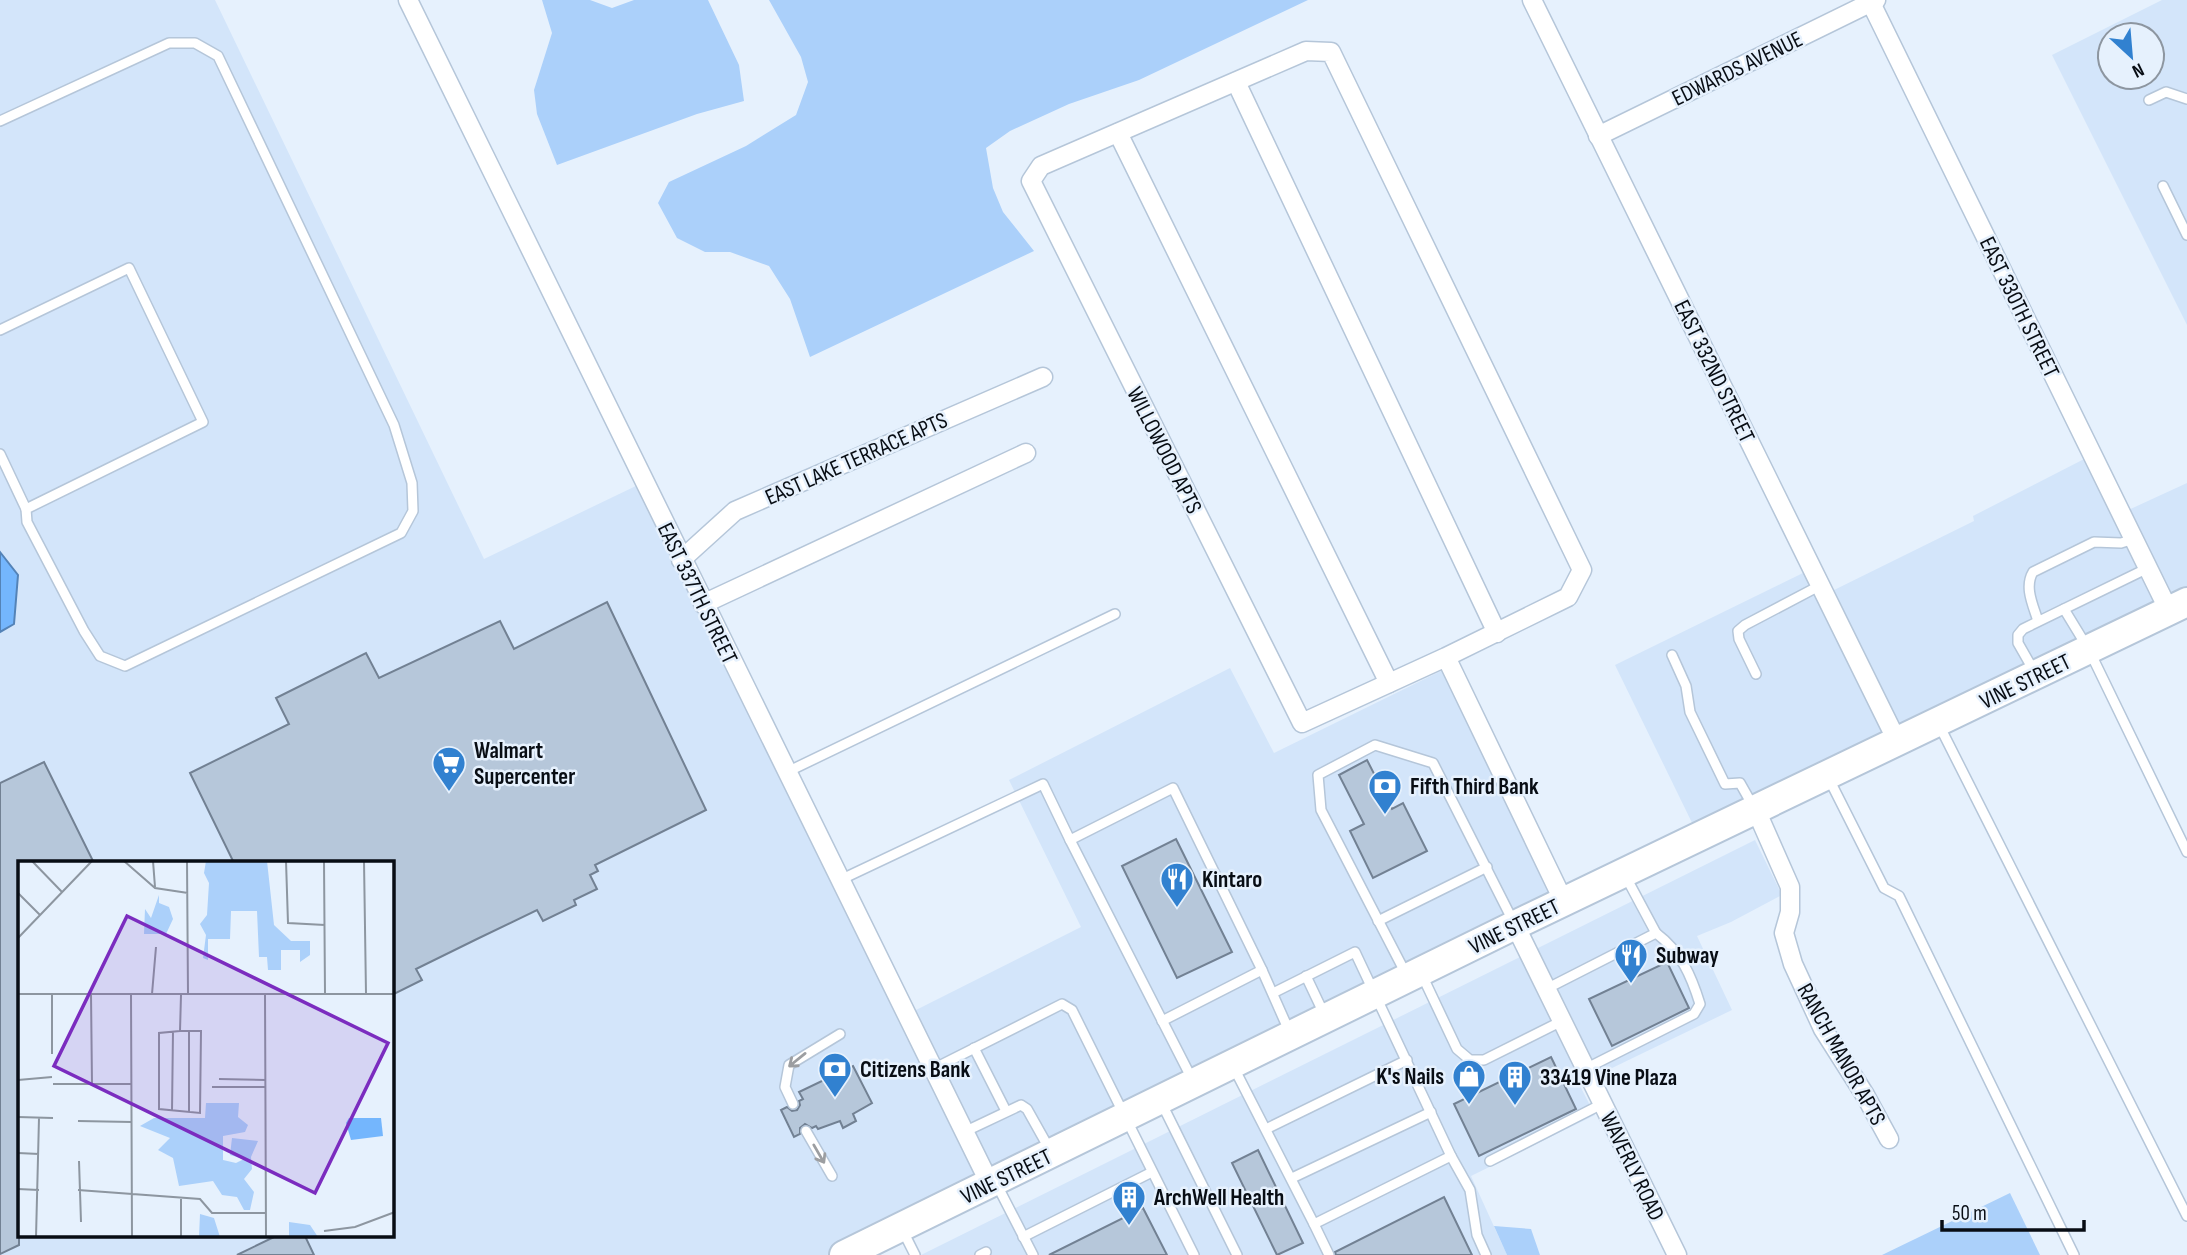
<svg xmlns="http://www.w3.org/2000/svg" width="2187" height="1255" viewBox="0 0 2187 1255" font-family="'Sofia Sans Condensed',sans-serif">
<style>
.built{fill:#d3e5fa;fill-rule:evenodd}
.green{fill:#abd0fa}
.water{fill:#74b6fd;stroke:#5483b7;stroke-width:2}
.building{fill:#b6c7da;stroke:#728193;stroke-width:2}
.lines{fill:none;stroke-linecap:round;stroke-linejoin:round}
.lane-casing{stroke:#b5c6d9;stroke-width:12}
.street-casing{stroke:#b5c6d9;stroke-width:21}
.primary-casing{stroke:#b5c6d9;stroke-width:32}
.lane{stroke:#fff;stroke-width:9}
.street{stroke:#fff;stroke-width:18}
.primary{stroke:#fff;stroke-width:28}
.oneway{stroke:#9c9ea1}
.labels{text-anchor:middle;stroke-width:5;stroke-linejoin:round;paint-order:stroke}
.street-label{font-size:23px;fill:#080d14;stroke:#e6f1fd}
.poi-label{font-size:23px;font-weight:bold;fill:#080d14;stroke:#e6f1fd;text-anchor:start}
.inset-road{fill:none;stroke:#8d96a0;stroke-width:2}
.view{fill:#7b2cbf;fill-opacity:0.15;stroke:#7b2cbf;stroke-width:3.5}
.inset-edge{fill:none;stroke:#080d14;stroke-width:3.5}
</style>
<rect width="100%" height="100%" fill="#e6f1fd"/>
<g class="built">
<path d="M0,0H215L484,559L640,484L984,1181L827,1255H0ZM19,863H392V1236H19Z"/>
<path d="M2162,0H2187V325L2052,55ZM2110,35H2152V77H2110Z"/>
<polygon points="2090,456 2164,608 1900,738 1828,593 1974,521 1973,516"/>
<polygon points="2187,483 2187,597 2170,605 2124,512"/>
<polygon points="1807,571 1892,739 1697,833 1615,665"/>
<polygon points="1230,668 1274,753 1443,670 1556,899 992,1177 912,1012 1081,927 1009,780"/>
<polygon points="1755,840 1782,895 1731,922 1697,936 1732,1010 1579,1084 1595,1115 1471,1176 1507,1255 921,1255"/>
</g>
<g class="green">
<polygon points="542,0 590,0 612,8 634,0 708,0 739,65 744,101 697,114 557,165 537,114 534,90 552,33"/>
<polygon points="769,0 1308,0 1139,80 1069,104 1010,131 986,148 993,188 1003,212 1034,251 810,357 790,299 769,266 730,252 705,252 677,238 658,203 669,182 746,146 796,115 808,82 801,57"/>
<polygon points="2010,1193 2040,1255 1882,1255"/>
<polygon points="1494,1226 1531,1229 1540,1255 1507,1255"/>
</g>
<polygon class="water" points="0,552 18,575 14,624 0,632"/>
<g class="building">
<polygon points="607,602 706,810 595,865 598,871 590,875 597,889 574,900 576,905 543,921 537,910 477,939 416,969 422,980 392,995 392,863 234,863 190,773 289,724 276,698 366,653 379,678 500,621 514,649"/>
<polygon points="1367,760 1392,809 1403,803 1427,851 1373,878 1350,831 1364,824 1339,775"/>
<polygon points="44,762 94,863 19,863 19,1245 0,1254 0,783"/>
<polygon points="1176,839 1232,952 1177,978 1122,866"/>
<polygon points="1667,962 1689,1008 1612,1046 1589,999"/>
<polygon points="1551,1057 1576,1109 1479,1156 1454,1104"/>
<polygon points="853,1066 872,1103 853,1114 856,1121 843,1128 840,1121 818,1129 816,1126 812,1128 805,1124 800,1128 800,1134 794,1137 781,1110 787,1107 792,1111 797,1110 800,1105 799,1101 803,1099 799,1092"/>
<polygon points="1258,1150 1303,1243 1277,1255 1232,1163"/>
<polygon points="1444,1197 1472,1255 1336,1255 1335,1252"/>
<polygon points="1143,1208 1167,1255 1049,1255"/>
<polygon points="276,1236 305,1236 314,1255 237,1255"/>
</g>
<g class="lines">
<defs>
<g id="lane">
<polyline points="2149,100 2166,92 2187,99"/>
<polyline points="0,121 169,43 195,43 218,56 394,425 412,483 413,511 401,533 125,666 100,656 84,631 27,522 26,509 203,422 129,268 0,330"/>
<polyline points="2163,186 2187,235"/>
<polyline points="0,454 26,509"/>
<polyline points="2064,609 2089,650 2187,852"/>
<path d="M2038,621C2033,605 2024,587 2033,572L2094,542L2121,543L2134,539"/>
<polyline points="1672,655 1686,686 1690,712 1725,784 1740,783 1753,806"/>
<polyline points="2034,671 2018,643 2018,635 2023,629 2148,568"/>
<polyline points="1756,674 1739,639 1738,631 1745,625 1821,585"/>
<polyline points="1939,725 2187,1216"/>
<polyline points="787,772 1115,614"/>
<polyline points="1828,777 1884,888 1899,896 2074,1255"/>
<polyline points="840,880 1043,784 1070,840"/>
<polyline points="1378,921 1487,867"/>
<polyline points="1421,973 1457,1049 1470,1060 1484,1060 1562,1021"/>
<polyline points="1406,974 1321,810 1318,775 1375,745 1433,763 1513,921"/>
<polyline points="1306,976 1325,1016"/>
<polyline points="1546,989 1656,933 1626,877"/>
<polyline points="1162,1021 1262,970"/>
<polyline points="974,1048 1006,1111"/>
<polyline points="1233,1066 1314,1224 1451,1156 1355,952 1273,993"/>
<polyline points="933,1069 1062,1004 1072,1010 1194,1255"/>
<path d="M1585,1069L1694,1014L1700,1004C1691,975 1681,952 1656,933"/>
<polyline points="1192,1079 1070,840 1173,788 1262,970 1290,1033"/>
<polyline points="1161,1102 1237,1255"/>
<polyline points="793,1104 785,1087 789,1065 840,1034"/>
<polyline points="1266,1129 1407,1060"/>
<polyline points="806,1131 832,1176"/>
<polyline points="964,1132 1021,1105 1027,1109 1050,1150"/>
<polyline points="1451,1156 1470,1190 1477,1235 1486,1255"/>
<polyline points="1490,1161 1602,1104"/>
<polyline points="1292,1178 1431,1112"/>
<polyline points="997,1185 1033,1255"/>
<polyline points="1314,1224 1329,1255"/>
<polyline points="902,1229 915,1255"/>
<polyline points="1023,1237 1152,1172"/>
<polyline points="980,1255 986,1252"/>
</g>
<g id="street">
<polyline points="408,0 990,1184"/>
<polyline points="1532,0 1898,743"/>
<polyline points="1871,3 2169,611"/>
<polyline points="1236,82 1497,633"/>
<polyline points="1118,133 1389,683"/>
<polyline points="1598,136 1876,0"/>
<polyline points="681,560 735,511 1043,377"/>
<polyline points="703,604 1026,453"/>
<polyline points="1446,657 1568,597 1582,570 1331,52 1306,51 1041,166 1031,181 1302,723 1446,657 1564,902"/>
<polyline points="1756,810 1790,887 1790,912 1784,933 1793,964 1823,1029 1865,1095 1889,1139"/>
<polyline points="1515,925 1677,1255"/>
</g>
<polyline id="primary" points="844,1255 1515,925 2187,602"/>
</defs>
<use href="#lane" class="lane-casing"/>
<use href="#street" class="street-casing"/>
<use href="#primary" class="primary-casing"/>
<use href="#lane" class="lane"/>
<use href="#street" class="street"/>
<use href="#primary" class="primary"/>
</g>
<defs><path id="oneway-shaft" d="M-6 0H5M1.5-3L5.5 0L1.5 3" fill="none" stroke-width="1.6" stroke-linecap="round" stroke-linejoin="round" transform="scale(1.75)"/></defs>
<g class="oneway">
<use href="#oneway-shaft" transform="translate(797 1060) rotate(141)"/>
<use href="#oneway-shaft" transform="translate(819 1154) rotate(60)"/>
</g>
<defs>
<symbol id="supermarket-pin" viewBox="-11 -11 22 30"><path d="M0 17L-7.5 6A9.5 9.5 0 1 1 7.5 6Z" fill="#3181d0" stroke="#e6f1fd"/><path d="M-6-5.5h2.5l.6 2H6L4.5 2H-2.5L-4.4-4H-6ZM-1.5 3.2a1.3 1.3 0 1 0 .1 0ZM3 3.2a1.3 1.3 0 1 0 .1 0Z" fill="#fff"/></symbol>
<symbol id="bank-pin" viewBox="-11 -11 22 30"><path d="M0 17L-7.5 6A9.5 9.5 0 1 1 7.5 6Z" fill="#3181d0" stroke="#e6f1fd"/><path d="M-6-4H6V4H-6ZM0-2.3a2.3 2.3 0 1 0 0 4.6a2.3 2.3 0 1 0 0-4.6Z" fill="#fff"/></symbol>
<symbol id="restaurant-pin" viewBox="-11 -11 22 30"><path d="M0 17L-7.5 6A9.5 9.5 0 1 1 7.5 6Z" fill="#3181d0" stroke="#e6f1fd"/><path d="M-5-6h1v4h1v-4h1v4h1v-4h1v5L-1.5 .5V6h-2V.5L-5-1ZM5-6V6H3V1.5H1.5Q1.5-4 5-6Z" fill="#fff"/></symbol>
<symbol id="shop-pin" viewBox="-11 -11 22 30"><path d="M0 17L-7.5 6A9.5 9.5 0 1 1 7.5 6Z" fill="#3181d0" stroke="#e6f1fd"/><path d="M-5-2.5h2.3a2.7 3.5 0 0 1 5.4 0H5L5.5 6h-11ZM-1.5-2.5h3a1.5 2.3 0 0 0-3 0Z" fill="#fff"/></symbol>
<symbol id="building-pin" viewBox="-11 -11 22 30"><path d="M0 17L-7.5 6A9.5 9.5 0 1 1 7.5 6Z" fill="#3181d0" stroke="#e6f1fd"/><path d="M-4-6H4V6H1V3H-1V6H-4ZM-2.5-4.3h1.7v1.8h-1.7ZM.8-4.3h1.7v1.8H.8ZM-2.5-1h1.7V.8h-1.7ZM.8-1h1.7V.8H.8Z" fill="#fff"/></symbol>
</defs>
<g fill-rule="evenodd">
<use href="#supermarket-pin" x="430" y="744" width="38" height="52"/>
<use href="#bank-pin" x="1366" y="767" width="38" height="52"/>
<use href="#restaurant-pin" x="1158" y="860" width="38" height="52"/>
<use href="#restaurant-pin" x="1612" y="936" width="38" height="52"/>
<use href="#bank-pin" x="816" y="1050" width="38" height="52"/>
<use href="#shop-pin" x="1450" y="1057" width="38" height="52"/>
<use href="#building-pin" x="1496" y="1058" width="38" height="52"/>
<use href="#building-pin" x="1110" y="1178" width="38" height="52"/>
</g>
<g class="labels">
<g class="street-label">
<text transform="translate(1737 68) rotate(-26)" y="8">EDWARDS AVENUE</text>
<text transform="translate(2020 307) rotate(64)" y="8">EAST 330TH STREET</text>
<text transform="translate(1715 371) rotate(64)" y="8">EAST 332ND STREET</text>
<text transform="translate(1165 450) rotate(63)" y="8">WILLOWOOD APTS</text>
<text transform="translate(856 458) rotate(-24)" y="8">EAST LAKE TERRACE APTS</text>
<text transform="translate(698 593) rotate(64)" y="8">EAST 337TH STREET</text>
<text transform="translate(2025 681) rotate(-26)" y="8">VINE STREET</text>
<text transform="translate(1514 926) rotate(-26)" y="8">VINE STREET</text>
<text transform="translate(1842 1054) rotate(61)" y="8">RANCH MANOR APTS</text>
<text transform="translate(1633 1166) rotate(64)" y="8">WAVERLY ROAD</text>
<text transform="translate(1006 1176) rotate(-26)" y="8">VINE STREET</text>
</g>
<g class="poi-label">
<text x="474" y="758">Walmart<tspan x="474" dy="26">Supercenter</tspan></text>
<text x="1410" y="794">Fifth Third Bank</text>
<text x="1202" y="887">Kintaro</text>
<text x="1656" y="963">Subway</text>
<text x="860" y="1077">Citizens Bank</text>
<text x="1444" y="1084" text-anchor="end">K's Nails</text>
<text x="1540" y="1085">33419 Vine Plaza</text>
<text x="1154" y="1205">ArchWell Health</text>
</g>
</g>
<g transform="translate(18 861)">
<rect width="376" height="376" fill="#e6f1fd"/>
<path d="M188,0H249L256,64L273,80H292V94L282,101V89H263V109H250L249,96H241L239,50H213L212,78H190V99L185,97L188,74L182,63L189,54L191,22L186,12ZM141,34V42L151,46L155,58L148,73H126L127,48L133,57ZM188,242H221L220,256L230,264L227,271L205,275V299L218,302L226,298L212,294L214,277L240,280L233,296L234,308L226,318L236,331L232,349H226L219,336L204,334L195,320L161,325L155,297L140,289L152,277L122,265L136,257H187ZM182,353L196,357L202,376H181ZM271,361L292,364L300,376H271Z" fill="#abd0fa"/>
<path d="M331,257H363L365,275L333,279L328,262Z" fill="#74b6fd"/>
<path class="inset-road" d="M14,0L44,31M106,0L137,27L170,32M135,0L137,26M169,0L170,134M268,0L270,62L307,64M306,0L307,133M346,0L348,133M0,32L22,54M0,77L74,0M0,133H377M34,133V193M73,133L74,223M113,133L114,376M134,133L138,86M247,133L248,376M162,170L141,172V248L182,252L183,170H162L163,134M171,170V251M201,218L248,219M0,219L34,216M35,223H113M194,226H248M154,250L155,170M0,256L35,257M60,260L114,261M0,292L21,293M61,300L63,361M0,328L21,329M60,329L182,338L194,352H248M306,370L337,366L377,351M18,376L21,257M163,376V338"/>
<path class="view" d="M109,55L370,182L297,332L36,205Z"/>
<rect width="376" height="376" class="inset-edge"/>
</g>
<g transform="translate(2131 56) rotate(154)"><circle r="33" fill="#e6f1fd" stroke="#8d96a0" stroke-width="2"/>
<path d="M0-5L12 26L0 18L-12 26Z" fill="#3181d0"/>
<text y="-10" font-size="19" font-weight="bold" text-anchor="middle" fill="#080d14">N</text>
</g>
<path d="M1942 1220v10h142v-10" fill="none" stroke="#080d14" stroke-width="3.5"/>
<text x="1952" y="1220" font-size="21" fill="#080d14" stroke="#e6f1fd" stroke-width="5" paint-order="stroke">50 m</text>
</svg>
